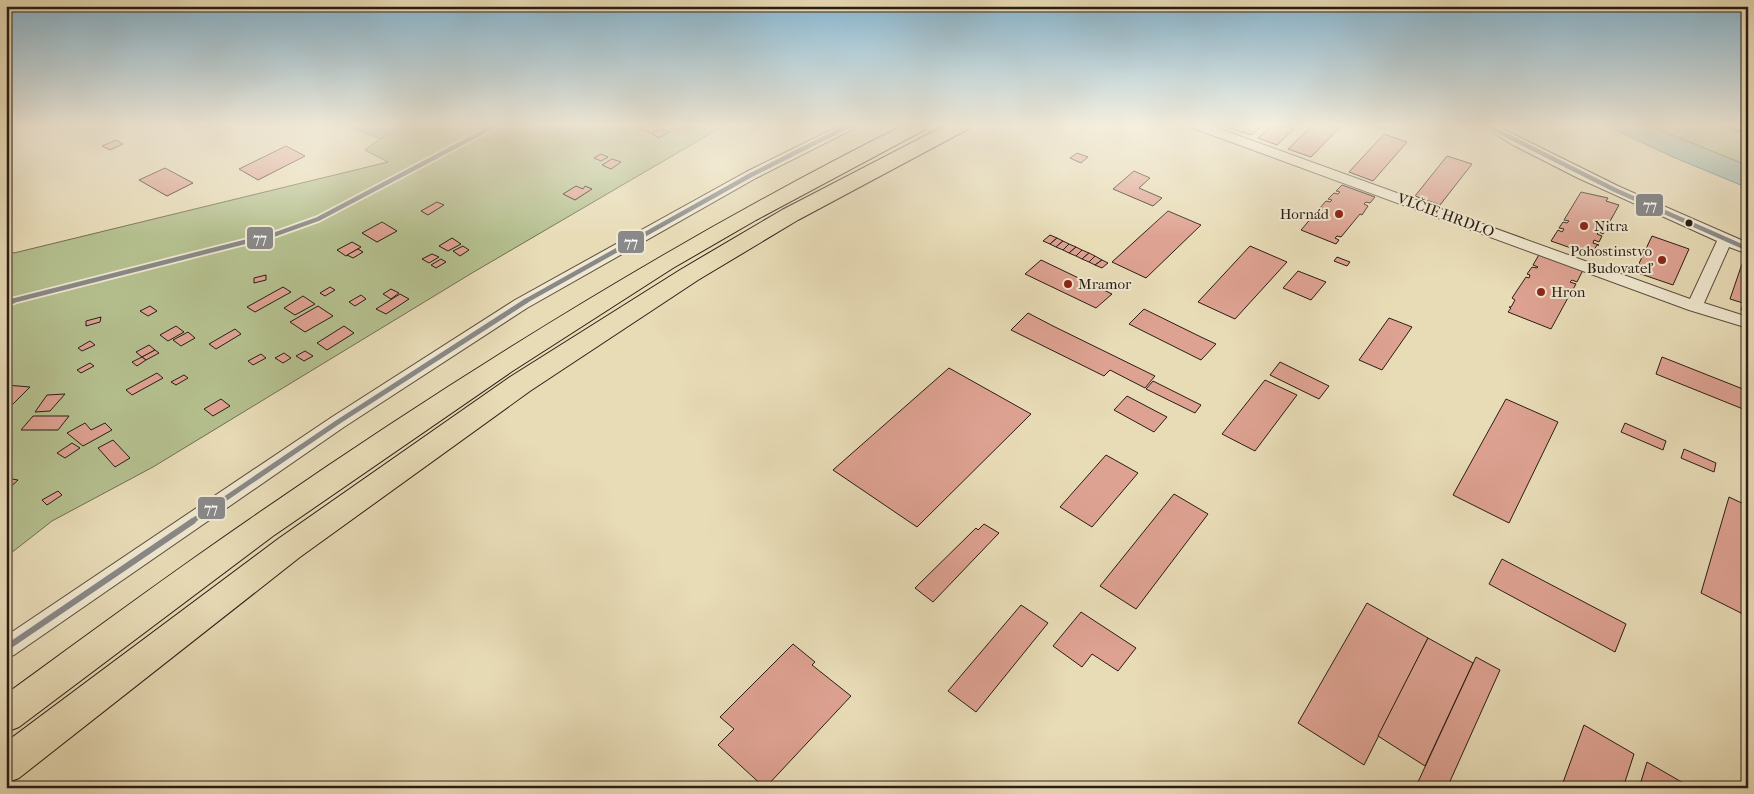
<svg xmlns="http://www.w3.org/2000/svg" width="1754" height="794" viewBox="0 0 1754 794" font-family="'IM FELL French Canon',serif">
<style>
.green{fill:#b5c08f;stroke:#706e52}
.water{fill:#97bbb0;stroke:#6b7b72}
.building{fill:#dea292;stroke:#2a1c14}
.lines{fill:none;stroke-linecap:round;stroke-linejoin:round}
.minor-casing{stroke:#5a4c3d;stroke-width:2}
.motorway-casing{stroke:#2a1c14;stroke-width:2}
.minor{fill:#f0e8d0;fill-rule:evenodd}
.motorway{fill:#e8dcb7;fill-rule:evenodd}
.bus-1-far2-casing{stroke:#f0e8d0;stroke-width:8}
.bus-1-far1-casing{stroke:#f0e8d0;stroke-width:9}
.bus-1-casing{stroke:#f0e8d0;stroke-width:10}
.bus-1-far2{stroke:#898989;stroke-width:4.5}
.bus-1-far1{stroke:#898989;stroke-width:5}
.bus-1{stroke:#898989;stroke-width:6}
.poi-dot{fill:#8f2418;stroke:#f0e8d0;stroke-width:2}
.bus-dot{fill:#2a1c14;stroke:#f0e8d0;stroke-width:2}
.labels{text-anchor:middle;stroke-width:4;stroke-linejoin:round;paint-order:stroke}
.poi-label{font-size:15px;fill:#2a1c14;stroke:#f0e8d0;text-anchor:start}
.street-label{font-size:15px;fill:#2a1c14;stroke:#f0e8d0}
.line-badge{stroke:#f0e8d0;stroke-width:2}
.badge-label{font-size:14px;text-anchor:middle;font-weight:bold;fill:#fff}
</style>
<rect width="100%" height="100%" fill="#e8dcb7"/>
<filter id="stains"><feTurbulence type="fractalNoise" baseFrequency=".004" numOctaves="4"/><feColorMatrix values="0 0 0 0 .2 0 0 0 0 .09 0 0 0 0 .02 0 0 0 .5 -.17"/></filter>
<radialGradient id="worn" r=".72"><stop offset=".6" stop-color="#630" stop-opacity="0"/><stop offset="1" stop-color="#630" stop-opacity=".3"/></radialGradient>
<g class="green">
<polygon points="409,125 725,125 472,273 153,467 52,521 6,557 6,248 14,253 388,162 365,150 380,139"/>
<polygon points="1648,125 1723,125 1722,126 1748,135 1748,166"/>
</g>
<g class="water">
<polygon points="345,125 409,125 380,139"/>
<polygon points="1605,125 1648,125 1748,166 1748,188 1673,157"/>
</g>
<g class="building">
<polygon points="635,125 655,125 660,127 651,133 633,126"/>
<polygon points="1234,125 1263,125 1251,135 1230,128"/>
<polygon points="1273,125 1280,125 1294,129 1277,145 1258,138"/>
<polygon points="1313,125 1342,125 1311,157 1288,149"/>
<polygon points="1725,125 1748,125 1748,134 1724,126"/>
<polygon points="662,129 669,132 659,138 652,134"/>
<polygon points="1384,134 1407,142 1373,181 1349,172"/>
<polygon points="116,140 123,144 110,150 102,146"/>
<polygon points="286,146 305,156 258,180 239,169"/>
<polygon points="1077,153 1088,157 1081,163 1070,158"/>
<polygon points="601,154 608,157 601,161 594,158"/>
<polygon points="1447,156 1472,164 1440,205 1415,196"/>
<polygon points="612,159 621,162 611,169 602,165"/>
<polygon points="165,168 193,183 167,196 139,180"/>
<polygon points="1134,171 1150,178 1139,188 1162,198 1153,206 1113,189"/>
<polygon points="1342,185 1375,197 1370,203 1366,202 1364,204 1368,206 1362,215 1360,214 1341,237 1337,236 1335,238 1339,240 1336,244 1301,230 1326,201 1330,202 1332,200 1328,199 1334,193 1338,194 1340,192 1336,191"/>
<polygon points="576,186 583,189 585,186 592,189 575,200 563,194"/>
<polygon points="1581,192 1608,198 1606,201 1619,205 1603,234 1599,232 1597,234 1602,236 1599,242 1594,240 1593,243 1599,245 1597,245 1591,255 1551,241 1558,230 1562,232 1564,229 1559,228 1563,222 1567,223 1569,221 1564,220"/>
<polygon points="437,202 444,205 428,215 421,211"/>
<polygon points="1168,211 1201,225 1146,278 1112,262"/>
<polygon points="382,222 397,231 377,242 362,233"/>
<polygon points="1050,235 1057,238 1050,244 1043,241"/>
<polygon points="1652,236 1689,249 1673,285 1635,272"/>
<polygon points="452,238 461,244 448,251 439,246"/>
<polygon points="1057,238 1063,241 1056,247 1050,244"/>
<polygon points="1063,241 1069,244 1063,250 1056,247"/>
<polygon points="352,242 361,247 346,256 337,250"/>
<polygon points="1069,244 1076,247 1069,253 1063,250"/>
<polygon points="463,246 469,250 460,256 453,251"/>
<polygon points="1250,246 1287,262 1235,319 1198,302"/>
<polygon points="1076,247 1082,250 1076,256 1069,253"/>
<polygon points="358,249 363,252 353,258 347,255"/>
<polygon points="1082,250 1089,253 1082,259 1076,256"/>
<polygon points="1089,253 1095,256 1089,262 1082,259"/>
<polygon points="1540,253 1583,270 1577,282 1572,280 1570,282 1576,284 1572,291 1567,289 1565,292 1570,294 1551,329 1508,312 1511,308 1509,307 1511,307 1515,300 1512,298 1526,277 1529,278 1530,275 1527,274 1532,267 1537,268 1538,267 1533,265"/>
<polygon points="432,254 439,257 429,263 422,259"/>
<polygon points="1095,256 1102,260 1095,265 1089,262"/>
<polygon points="1337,257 1350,262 1347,266 1334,261"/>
<polygon points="1744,258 1748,260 1748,312 1741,310 1743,303 1730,299"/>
<polygon points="441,259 446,262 436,268 431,265"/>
<polygon points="1041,260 1112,294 1096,308 1025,274"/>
<polygon points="1102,260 1108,263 1102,268 1095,265"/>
<polygon points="1298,271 1326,282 1311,300 1283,288"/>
<polygon points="266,275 266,280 254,283 254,278"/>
<polygon points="283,287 291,292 255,312 247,307"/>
<polygon points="330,287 335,290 325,296 320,293"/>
<polygon points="391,289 399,293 391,299 383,294"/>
<polygon points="400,294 409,299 386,314 376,309"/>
<polygon points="361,295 366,299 355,306 349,302"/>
<polygon points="303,296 315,304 295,315 284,308"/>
<polygon points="150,306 157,311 148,316 140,311"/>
<polygon points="318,306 333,316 305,332 290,322"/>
<polygon points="1144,309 1201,337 1216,344 1201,360 1129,324"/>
<polygon points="1028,313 1053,326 1155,376 1145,388 1110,370 1104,376 1011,330"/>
<polygon points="101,317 100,322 86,326 86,321"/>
<polygon points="1389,318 1412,327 1382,370 1359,360"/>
<polygon points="176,326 184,332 168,341 160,335"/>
<polygon points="344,326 354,333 327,350 317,343"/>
<polygon points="235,329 241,334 216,349 209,344"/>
<polygon points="188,332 195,338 181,346 173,340"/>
<polygon points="90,341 95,345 82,351 78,348"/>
<polygon points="149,345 155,350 142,357 136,352"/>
<polygon points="155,350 159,353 146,360 142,357"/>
<polygon points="305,351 313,356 304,361 296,356"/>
<polygon points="284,353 291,358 283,363 275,358"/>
<polygon points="261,354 266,358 253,365 248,361"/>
<polygon points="142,357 146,360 137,366 132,362"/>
<polygon points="1662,357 1748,391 1748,411 1656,374"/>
<polygon points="1280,362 1329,386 1319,399 1270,375"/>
<polygon points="90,363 94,366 81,373 77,370"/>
<polygon points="949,368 1031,414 917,527 833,470"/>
<polygon points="157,373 163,378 132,395 126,390"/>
<polygon points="184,375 188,378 176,385 171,382"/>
<polygon points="1265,380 1297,395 1255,451 1222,434"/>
<polygon points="1153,381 1201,405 1195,413 1146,389"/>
<polygon points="6,385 30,387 9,408 6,407"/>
<polygon points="65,394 50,411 35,412 47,395"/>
<polygon points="1127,396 1167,417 1154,432 1114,410"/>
<polygon points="221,399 230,406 213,416 204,409"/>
<polygon points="1506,399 1558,422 1509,523 1453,495"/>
<polygon points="33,416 69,416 58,430 21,430"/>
<polygon points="85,423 91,430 105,423 112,430 83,446 67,433"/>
<polygon points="1625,423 1666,441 1663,450 1621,432"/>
<polygon points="113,440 130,458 115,467 98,448"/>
<polygon points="72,443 80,448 65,458 57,453"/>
<polygon points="1684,449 1716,463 1714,472 1681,458"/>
<polygon points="1106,455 1138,473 1092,527 1060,507"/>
<polygon points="6,478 18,480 6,491"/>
<polygon points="58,491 62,495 47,505 42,500"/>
<polygon points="1174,494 1208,514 1136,609 1100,586"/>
<polygon points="1729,497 1748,506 1748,603 1745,615 1701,593"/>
<polygon points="984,524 999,533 933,602 915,588 976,528 978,530"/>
<polygon points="1502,559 1626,624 1615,652 1489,584"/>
<polygon points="1367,603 1428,638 1364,765 1298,723"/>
<polygon points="1021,605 1048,623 976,712 948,691"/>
<polygon points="1081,612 1136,648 1118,671 1092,654 1082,667 1053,646"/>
<polygon points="1428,638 1473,663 1425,766 1378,736"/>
<polygon points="793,644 815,662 812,665 851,696 765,788 718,745 734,729 720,717"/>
<polygon points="1476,657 1500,670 1447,788 1426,788 1418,782"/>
<polygon points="1584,725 1634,754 1623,788 1561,788"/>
<polygon points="1647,762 1692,788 1639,788"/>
</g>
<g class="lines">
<defs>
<g id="minor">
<polygon points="841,125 856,125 855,128 756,178 527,308 344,427 14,655 6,658 6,636 332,417 515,300 746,172"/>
<polygon points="1192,125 1209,125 1690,299 1717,241 1578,178 1513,145 1480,125 1495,125 1620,187 1748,243 1748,254 1729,247 1704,303 1748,317 1748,328 1689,310 1193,128"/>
</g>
<g id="motorway">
<path d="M904,125H929L926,129L756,220L673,268L511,372L273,536L19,727L6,732V694C87,635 167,576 250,519C460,374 676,239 904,125Z"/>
<polygon points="946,125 971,125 968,129 798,220 698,280 530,391 300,557 19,778 6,783 6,742 278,539 510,377 680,270 782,210"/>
</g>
</defs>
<use href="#minor" class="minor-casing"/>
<use href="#motorway" class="motorway-casing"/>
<use href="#minor" class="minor"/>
<use href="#motorway" class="motorway"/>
<defs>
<g id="bus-1-far2">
<polyline points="1486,125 1615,190 1748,249"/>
<polyline points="8,302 276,234 318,219 496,125"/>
<polyline points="524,302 751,175 850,125"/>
</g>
<g id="bus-1-far1">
<polyline points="6,303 13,301"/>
<polyline points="191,522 338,422 526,301"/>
</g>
<polyline id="bus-1" points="6,648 193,521"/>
</defs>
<use href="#bus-1-far2" class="bus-1-far2-casing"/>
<use href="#bus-1-far1" class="bus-1-far1-casing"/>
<use href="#bus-1" class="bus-1-casing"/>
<use href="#bus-1-far2" class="bus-1-far2"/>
<use href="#bus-1-far1" class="bus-1-far1"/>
<use href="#bus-1" class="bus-1"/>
</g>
<linearGradient id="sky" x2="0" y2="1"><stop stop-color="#87b7d2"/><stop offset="0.53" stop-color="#f5efdf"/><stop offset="1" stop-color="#f5efdf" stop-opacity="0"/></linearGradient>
<rect width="1754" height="236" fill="url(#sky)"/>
<g class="poi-dot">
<circle cx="1339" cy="214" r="5"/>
<circle cx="1584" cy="226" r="5"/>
<circle cx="1662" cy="260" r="5"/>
<circle cx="1068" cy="284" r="5"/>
<circle cx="1541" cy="292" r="5"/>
</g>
<circle class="bus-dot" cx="1689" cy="223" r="4.5"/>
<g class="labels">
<g class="poi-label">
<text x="1329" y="219" text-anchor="end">Hornád</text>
<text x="1594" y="231">Nitra</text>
<text x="1652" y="256" text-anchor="end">Pohostinstvo<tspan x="1652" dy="17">Budovateľ</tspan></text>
<text x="1078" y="289">Mramor</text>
<text x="1551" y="297">Hron</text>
</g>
<g class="street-label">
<text transform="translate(1446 215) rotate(20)" y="5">VLČIE HRDLO</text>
</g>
</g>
<g class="line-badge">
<rect x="1635" y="193" width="29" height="24" rx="5" fill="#898989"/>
<rect x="246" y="226" width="28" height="24" rx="5" fill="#898989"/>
<rect x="617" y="230" width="28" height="24" rx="5" fill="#898989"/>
<rect x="197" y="496" width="29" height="24" rx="5" fill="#898989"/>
</g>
<g class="badge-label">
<text x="1650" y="210">77</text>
<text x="260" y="243">77</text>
<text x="631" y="247">77</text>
<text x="211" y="513">77</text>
</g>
<rect width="1754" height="794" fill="none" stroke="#e8dcb7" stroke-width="25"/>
<rect x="8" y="8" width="1739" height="779" fill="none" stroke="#2a1c14" stroke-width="2.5"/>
<rect x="12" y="12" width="1729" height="769" fill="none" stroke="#2a1c14"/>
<rect width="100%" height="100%" filter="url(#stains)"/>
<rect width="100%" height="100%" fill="url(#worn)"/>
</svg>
